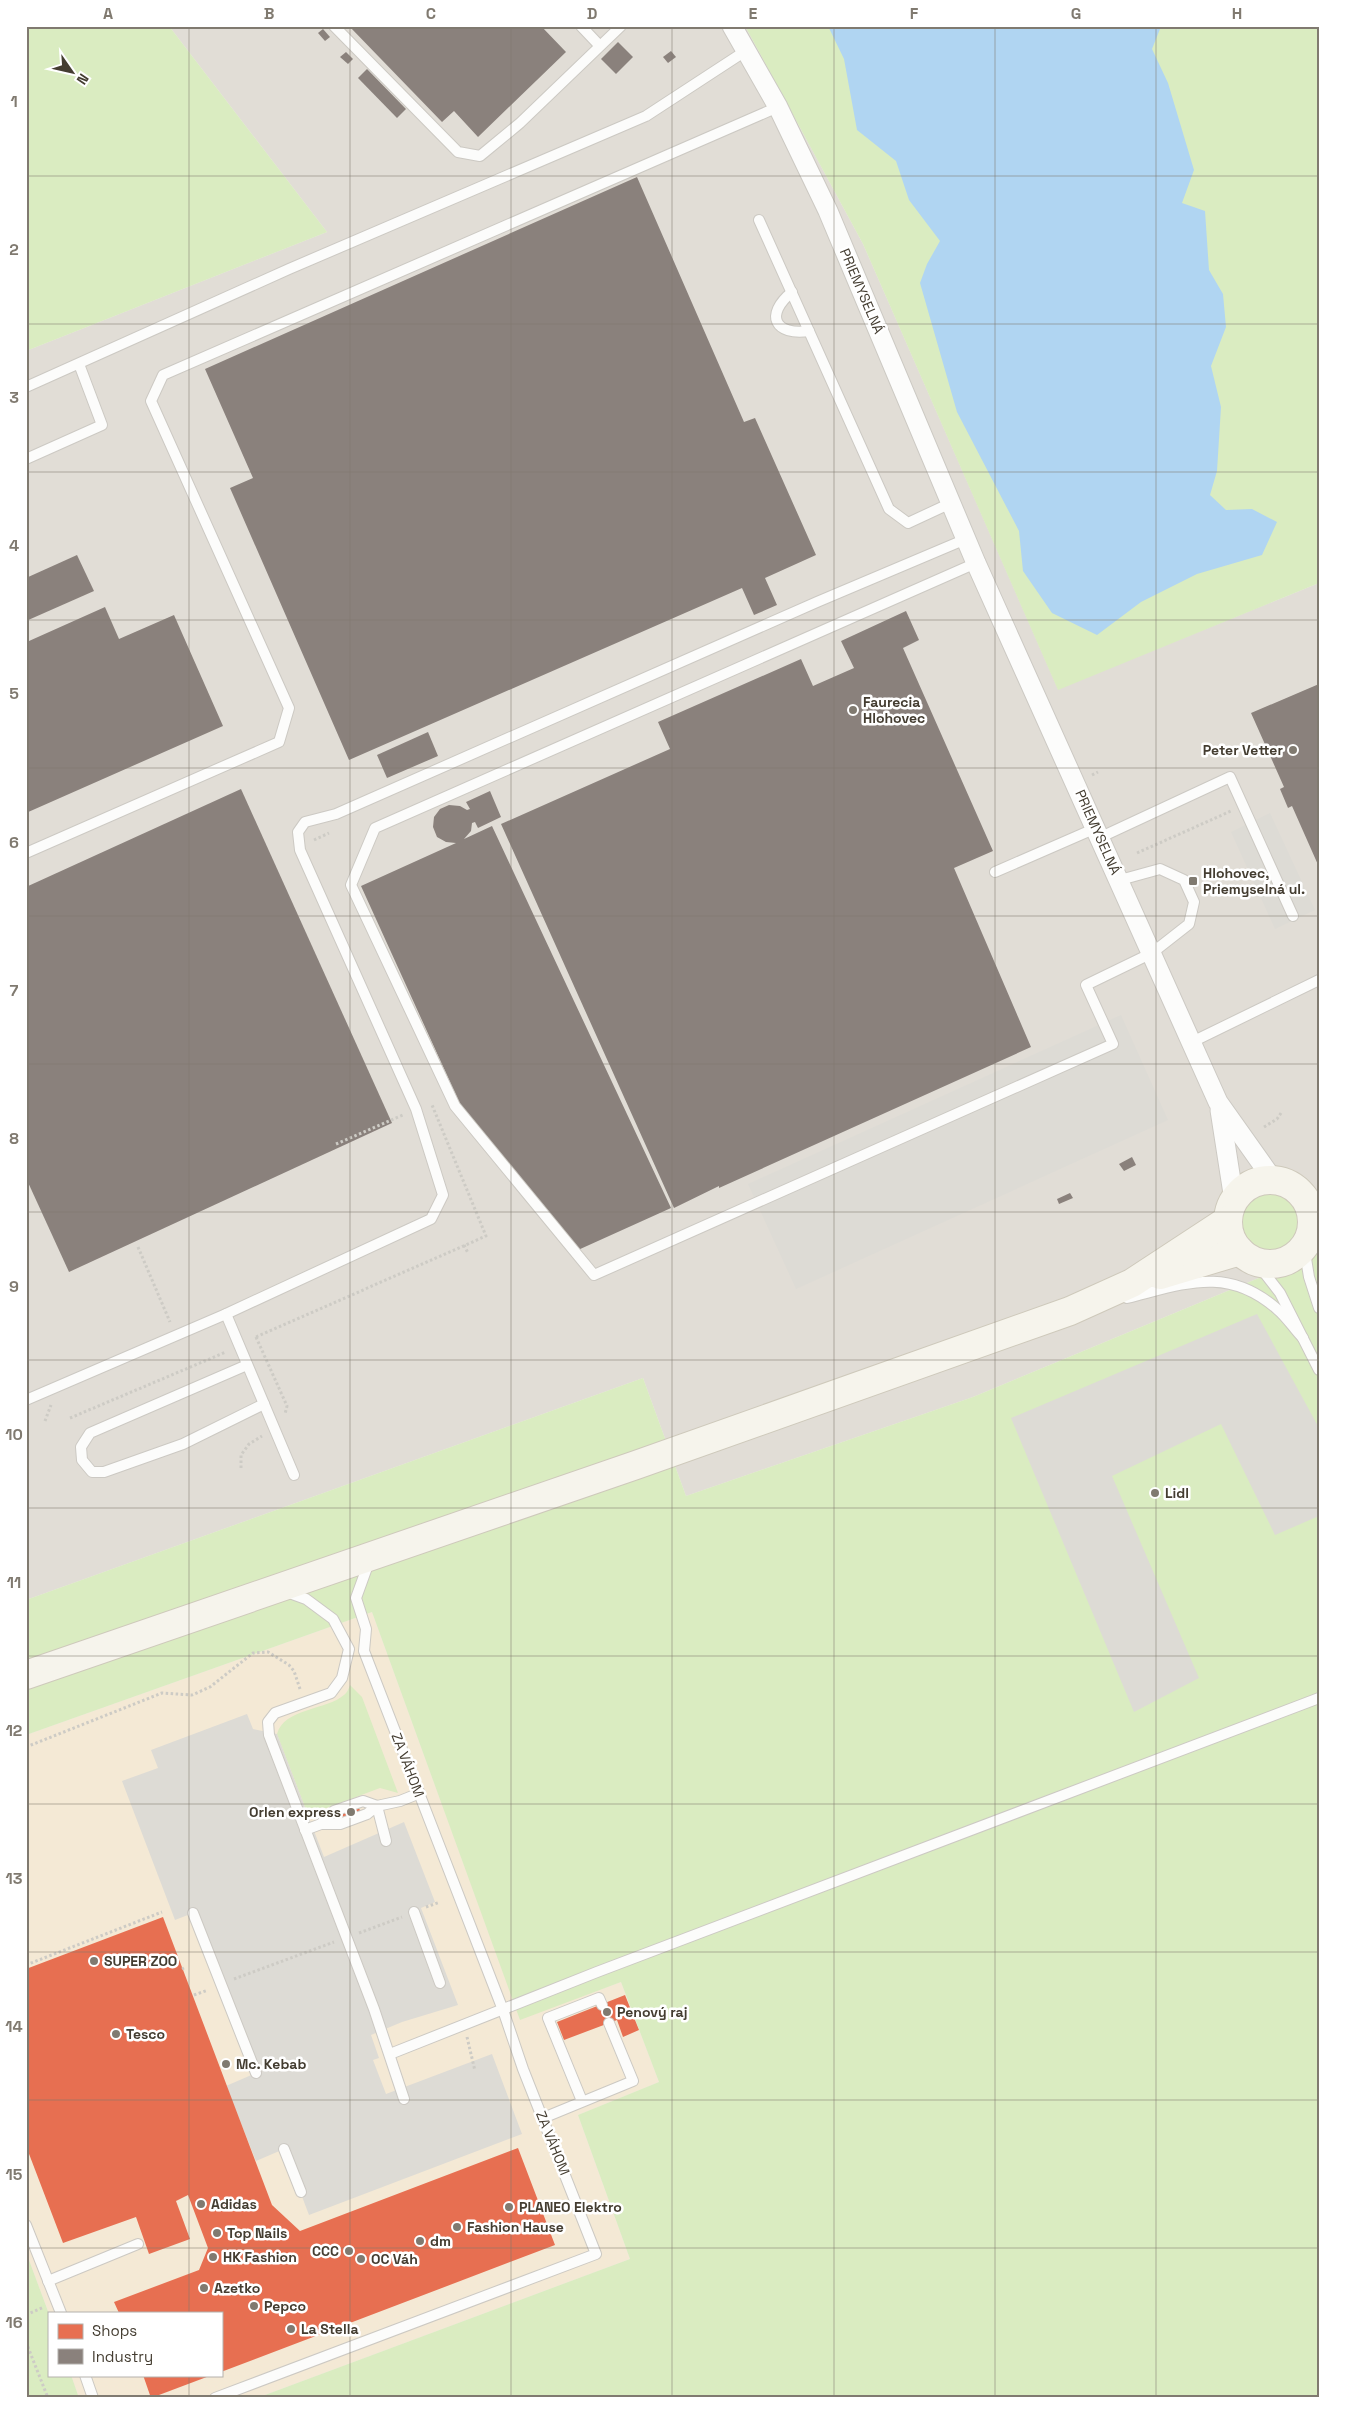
<svg xmlns="http://www.w3.org/2000/svg" width="1345" height="2424" viewBox="0 0 1345 2424" font-family="'Space Grotesk',sans-serif">
<style>
.commercial{fill:#f4e9d5}
.industrial{fill:#e1ddd6}
.green{fill:#daecc1}
.parking{fill:#dddbd5}
.water{fill:#b0d5f2}
.shops{fill:#e76f51}
.industry{fill:#8a817c}
.lines{fill:none;stroke-linecap:round;stroke-linejoin:round}
.lane-casing{stroke:#ccc9c3;stroke-width:12}
.street-casing{stroke:#ccc9c3;stroke-width:21}
.secondary-casing{stroke:#cec9bb;stroke-width:30}
.path{stroke:#cdcbc5;stroke-width:3;stroke-dasharray:2.5 2.5;stroke-linecap:butt}
.lane{stroke:#fcfcfb;stroke-width:10}
.street{stroke:#fcfcfb;stroke-width:19}
.secondary{stroke:#f6f4ec;stroke-width:28}
.grid{fill:none;stroke:#807a70;stroke-width:1;stroke-opacity:0.55}
.poi-dot{fill:#807a70;stroke:#fff;stroke-width:2}
.labels{text-anchor:middle;stroke-width:5;stroke-linejoin:round;paint-order:stroke}
.street-label{font-size:14px;fill:#443d31;stroke:#fff}
.poi-label{font-size:14px;font-weight:bold;fill:#443d31;stroke:#fff;text-anchor:start}
.neatline{fill:none;stroke:#807a70;stroke-width:2}
.grid-label{font-size:16px;text-anchor:middle;font-weight:bold;fill:#807a70}
</style>
<rect width="100%" height="100%" fill="#eeece5"/>
<polygon class="commercial" points="372,1612 520,2019 621,1982 659,2082 578,2115 630,2259 257,2398 79,2398 71,2375 221,2375 221,2313 49,2314 26,2252 26,1735"/>
<polygon class="industrial" points="169,26 745,26 863,244 1058,689 1319,583 1319,1253 973,1397 686,1496 643,1378 26,1600 26,351 327,232"/>
<g class="green">
<polygon points="26,26 169,26 327,232 26,351"/>
<polygon points="745,26 1319,26 1319,583 1058,690 863,244"/>
<circle cx="1270" cy="1222" r="30"/>
<polygon points="1319,1253 1319,2398 257,2398 630,2259 578,2115 659,2082 621,1982 520,2020 372,1612 26,1735 26,1600 643,1378 686,1496 973,1397"/>
<path d="M350,1685L362,1697L398,1793L380,1788L308,1815L277,1734C284,1708 327,1710 344,1695C347,1693 349,1688 350,1685Z"/>
<polygon points="26,2252 49,2314 49,2375 71,2375 79,2398 26,2398"/>
</g>
<g class="parking">
<polygon points="1270,813 1315,910 1275,929 1231,832"/>
<polygon points="1121,1015 1168,1120 796,1289 748,1184"/>
<polygon points="1257,1314 1319,1428 1319,1516 1275,1535 1221,1424 1112,1476 1199,1678 1134,1712 1011,1418"/>
<polygon points="247,1714 253,1729 277,1734 324,1857 404,1822 435,1902 421,1908 458,2005 402,2022 371,2035 379,2058 373,2060 386,2094 492,2054 522,2134 309,2215 284,2149 256,2161 226,2086 256,2073 193,1913 175,1920 122,1781 158,1768 151,1750"/>
</g>
<polygon class="water" points="828,26 1158,26 1160,29 1152,49 1168,83 1194,170 1182,203 1205,211 1209,270 1223,294 1226,327 1211,366 1221,407 1217,471 1210,495 1226,510 1252,509 1277,522 1262,555 1197,574 1141,602 1097,635 1052,613 1023,571 1019,531 957,412 920,283 927,264 940,241 909,200 896,161 857,130 844,59"/>
<g class="shops">
<polygon points="355,1798 363,1818 343,1826 336,1806"/>
<polygon points="163,1917 272,2205 300,2231 518,2148 555,2245 221,2372 221,2313 119,2313 114,2302 199,2270 208,2248 188,2195 176,2201 190,2239 149,2254 136,2217 63,2243 26,2146 26,1969"/>
<polygon points="625,1995 639,2030 623,2037 617,2020 564,2040 557,2022"/>
<polygon points="143,2375 212,2375 151,2398"/>
</g>
<g class="industry">
<polygon points="349,26 541,26 566,52 478,137 454,111 442,122"/>
<polygon points="323,29 330,37 325,41 318,33"/>
<polygon points="618,42 633,57 616,74 601,59"/>
<polygon points="671,51 676,57 668,63 663,57"/>
<polygon points="346,52 353,59 348,64 340,57"/>
<polygon points="367,69 406,109 397,118 358,78"/>
<polygon points="637,177 744,422 755,418 816,555 765,578 777,605 754,615 742,588 349,760 230,488 253,478 205,369"/>
<polygon points="77,555 94,591 26,621 26,578"/>
<polygon points="105,607 119,639 174,615 223,726 26,813 26,636 29,641"/>
<polygon points="906,611 919,640 903,648 993,851 954,868 1031,1047 719,1188 719,1186 674,1208 501,824 670,749 658,722 801,659 813,686 854,668 841,641"/>
<polygon points="1319,684 1319,867 1292,806 1288,808 1280,789 1284,787 1251,713"/>
<polygon points="428,732 438,756 387,778 377,755"/>
<polygon points="241,789 392,1123 69,1272 26,1178 26,887"/>
<polygon points="490,791 501,817 478,828 475,822 472,823 471,831 464,839 492,826 671,1208 578,1250 460,1104 361,886 456,843 446,842 437,837 433,827 434,817 440,809 449,805 460,806 467,810 470,809 466,802"/>
<polygon points="1132,1157 1136,1165 1124,1171 1119,1164"/>
<polygon points="1070,1193 1073,1198 1059,1204 1057,1199"/>
</g>
<g class="lines">
<defs>
<g id="lane">
<polyline points="334,26 458,152 480,156 520,123 621,26"/>
<polyline points="581,26 599,45"/>
<polyline points="759,220 889,509 908,523 951,503"/>
<path d="M792,292C764,315 775,336 809,331"/>
<polyline points="26,387 289,269 646,116 747,50"/>
<polyline points="26,459 102,425 79,364"/>
<polyline points="976,563 375,828 351,885 455,1106 594,1275 1113,1044 1086,985 1152,953 1189,924 1194,902 1184,880 1160,869 1120,880"/>
<polyline points="1101,837 1230,777 1293,916"/>
<polyline points="26,853 279,742 289,708 151,401 163,375 778,107"/>
<polyline points="995,872 1096,828"/>
<polyline points="1192,1042 1319,980"/>
<polyline points="1304,1246 1309,1277 1319,1308"/>
<polyline points="1256,1262 1280,1293 1319,1370"/>
<path d="M1127,1298C1184,1284 1227,1265 1277,1309C1287,1317 1294,1329 1303,1338"/>
<polyline points="226,1314 294,1475"/>
<polyline points="247,1365 90,1433 81,1447 82,1460 92,1472 104,1472 183,1444 264,1404"/>
<polyline points="26,1400 226,1314 431,1219 443,1195 416,1109 300,850 298,832 305,822 336,814 817,602 966,539"/>
<polyline points="284,1591 306,1599 333,1619 349,1649 342,1678 331,1693 275,1713 268,1722 269,1735 374,2009 404,2099"/>
<polyline points="377,1806 386,1841"/>
<polyline points="321,1824 334,1811 363,1801 377,1806"/>
<polyline points="305,1830 321,1824 340,1824 367,1814 377,1806 400,1801 420,1793"/>
<polyline points="414,1912 440,1983"/>
<polyline points="193,1913 256,2073"/>
<polyline points="390,2054 597,1972 1319,1698"/>
<polyline points="582,2101 548,2018 599,1998 602,2005"/>
<polyline points="543,2118 633,2081 609,2023"/>
<polyline points="284,2149 301,2192"/>
<polyline points="26,2225 61,2313"/>
<polyline points="48,2281 138,2244"/>
<polyline points="85,2375 93,2398"/>
<polyline points="215,2398 596,2254 523,2069 503,2010 364,1651 366,1629 356,1598 369,1562"/>
</g>
<g id="street">
<polyline points="732,26 778,107 828,211 976,563 1218,1102 1274,1181"/>
<polyline points="1220,1110 1234,1200"/>
</g>
<g id="secondary">
<circle cx="1270" cy="1222" r="42"/>
<polyline points="1160,1275 1240,1251"/>
<polyline points="26,1675 636,1465 1070,1311 1132,1283 1228,1220"/>
</g>
</defs>
<use href="#lane" class="lane-casing"/>
<use href="#street" class="street-casing"/>
<use href="#secondary" class="secondary-casing"/>
<g class="path">
<polyline points="1092,775 1098,772"/>
<polyline points="314,840 329,833"/>
<polyline points="1137,853 1231,811"/>
<polyline points="1264,1127 1277,1119 1281,1113"/>
<polyline points="336,1144 403,1115"/>
<polyline points="464,1245 468,1253"/>
<polyline points="138,1247 170,1322"/>
<polyline points="256,1337 486,1236 432,1105"/>
<polyline points="256,1337 287,1406 285,1414"/>
<polyline points="70,1418 226,1352"/>
<polyline points="45,1421 51,1405"/>
<polyline points="241,1468 241,1455 249,1444 262,1436"/>
<polyline points="26,1747 162,1693 192,1695 210,1687 253,1653 268,1652 289,1665 294,1671 300,1689"/>
<polyline points="426,1907 440,1902"/>
<polyline points="359,1933 402,1917"/>
<polyline points="26,1965 162,1912"/>
<polyline points="182,1969 184,1968"/>
<polyline points="234,1979 334,1942"/>
<polyline points="194,1995 208,1990"/>
<polyline points="467,2037 475,2071"/>
<polyline points="26,2315 44,2307"/>
<polyline points="26,2342 48,2398"/>
</g>
<use href="#lane" class="lane"/>
<use href="#street" class="street"/>
<use href="#secondary" class="secondary"/>
</g>
<path class="grid" d="M189,26V2313M350,26V2398M511,26V2398M672,26V2398M834,26V2398M995,26V2398M1156,26V2398M26,176H1319M26,324H1319M26,472H1319M26,620H1319M26,768H1319M26,916H1319M26,1064H1319M26,1212H1319M26,1360H1319M26,1508H1319M26,1656H1319M26,1804H1319M26,1952H1319M26,2100H1319M26,2248H1319M189,2375V2398"/>
<g class="poi-dot">
<circle cx="853" cy="710" r="5"/>
<circle cx="1293" cy="750" r="5"/>
<rect x="1188" y="876" width="10" height="10" rx="2.5"/>
<circle cx="1155" cy="1493" r="5"/>
<circle cx="351" cy="1812" r="5"/>
<circle cx="94" cy="1961" r="5"/>
<circle cx="607" cy="2012" r="5"/>
<circle cx="116" cy="2034" r="5"/>
<circle cx="226" cy="2064" r="5"/>
<circle cx="201" cy="2204" r="5"/>
<circle cx="509" cy="2207" r="5"/>
<circle cx="457" cy="2227" r="5"/>
<circle cx="217" cy="2233" r="5"/>
<circle cx="420" cy="2241" r="5"/>
<circle cx="349" cy="2251" r="5"/>
<circle cx="213" cy="2257" r="5"/>
<circle cx="361" cy="2259" r="5"/>
<circle cx="204" cy="2288" r="5"/>
<circle cx="254" cy="2306" r="5"/>
<circle cx="291" cy="2329" r="5"/>
</g>
<g class="labels">
<g class="street-label">
<text transform="translate(862 291) rotate(67)" y="5">PRIEMYSELNÁ</text>
<text transform="translate(1098 832) rotate(66)" y="5">PRIEMYSELNÁ</text>
<text transform="translate(408 1765) rotate(69)" y="5">ZA VÁHOM</text>
<text transform="translate(553 2143) rotate(68)" y="5">ZA VÁHOM</text>
</g>
<g class="poi-label">
<text x="863" y="707">Faurecia<tspan x="863" dy="16">Hlohovec</tspan></text>
<text x="1283" y="755" text-anchor="end">Peter Vetter</text>
<text x="1203" y="878">Hlohovec,<tspan x="1203" dy="16">Priemyselná ul.</tspan></text>
<text x="1165" y="1498">Lidl</text>
<text x="341" y="1817" text-anchor="end">Orlen express</text>
<text x="104" y="1966">SUPER ZOO</text>
<text x="617" y="2017">Penový raj</text>
<text x="126" y="2039">Tesco</text>
<text x="236" y="2069">Mc. Kebab</text>
<text x="211" y="2209">Adidas</text>
<text x="519" y="2212">PLANEO Elektro</text>
<text x="467" y="2232">Fashion Hause</text>
<text x="227" y="2238">Top Nails</text>
<text x="430" y="2246">dm</text>
<text x="339" y="2256" text-anchor="end">CCC</text>
<text x="223" y="2262">HK Fashion</text>
<text x="371" y="2264">OC Váh</text>
<text x="214" y="2293">Azetko</text>
<text x="264" y="2311">Pepco</text>
<text x="301" y="2334">La Stella</text>
</g>
</g>
<rect width="1345" height="2424" fill="none" stroke="#ffffff" stroke-width="55"/>
<rect x="48" y="2312" width="175" height="65" fill="#ffffff" stroke="#b4b1ad"/>
<rect x="58" y="2324" width="25" height="15" fill="#e76f51" stroke="#b4b1ad"/>
<text x="92" y="2336" font-size="15" fill="#443d31">Shops</text>
<rect x="58" y="2349" width="25" height="15" fill="#8a817c" stroke="#b4b1ad"/>
<text x="92" y="2362" font-size="15" fill="#443d31">Industry</text>
<g transform="translate(72 72) rotate(124)" stroke="#ffffff" stroke-width="4" paint-order="stroke">
<path d="M0-4L9 19L0 12L-9 19Z" fill="#443d31"/>
<text y="-8" font-size="14" font-weight="bold" text-anchor="middle" fill="#443d31">N</text>
</g>
<rect x="28" y="28" width="1290" height="2368" class="neatline"/>
<g class="grid-label">
<text x="108" y="19">A</text>
<text x="269" y="19">B</text>
<text x="431" y="19">C</text>
<text x="592" y="19">D</text>
<text x="753" y="19">E</text>
<text x="914" y="19">F</text>
<text x="1076" y="19">G</text>
<text x="1237" y="19">H</text>
<text x="14" y="107">1</text>
<text x="14" y="255">2</text>
<text x="14" y="403">3</text>
<text x="14" y="551">4</text>
<text x="14" y="699">5</text>
<text x="14" y="848">6</text>
<text x="14" y="996">7</text>
<text x="14" y="1144">8</text>
<text x="14" y="1292">9</text>
<text x="14" y="1440">10</text>
<text x="14" y="1588">11</text>
<text x="14" y="1736">12</text>
<text x="14" y="1884">13</text>
<text x="14" y="2032">14</text>
<text x="14" y="2180">15</text>
<text x="14" y="2328">16</text>
</g>
</svg>
